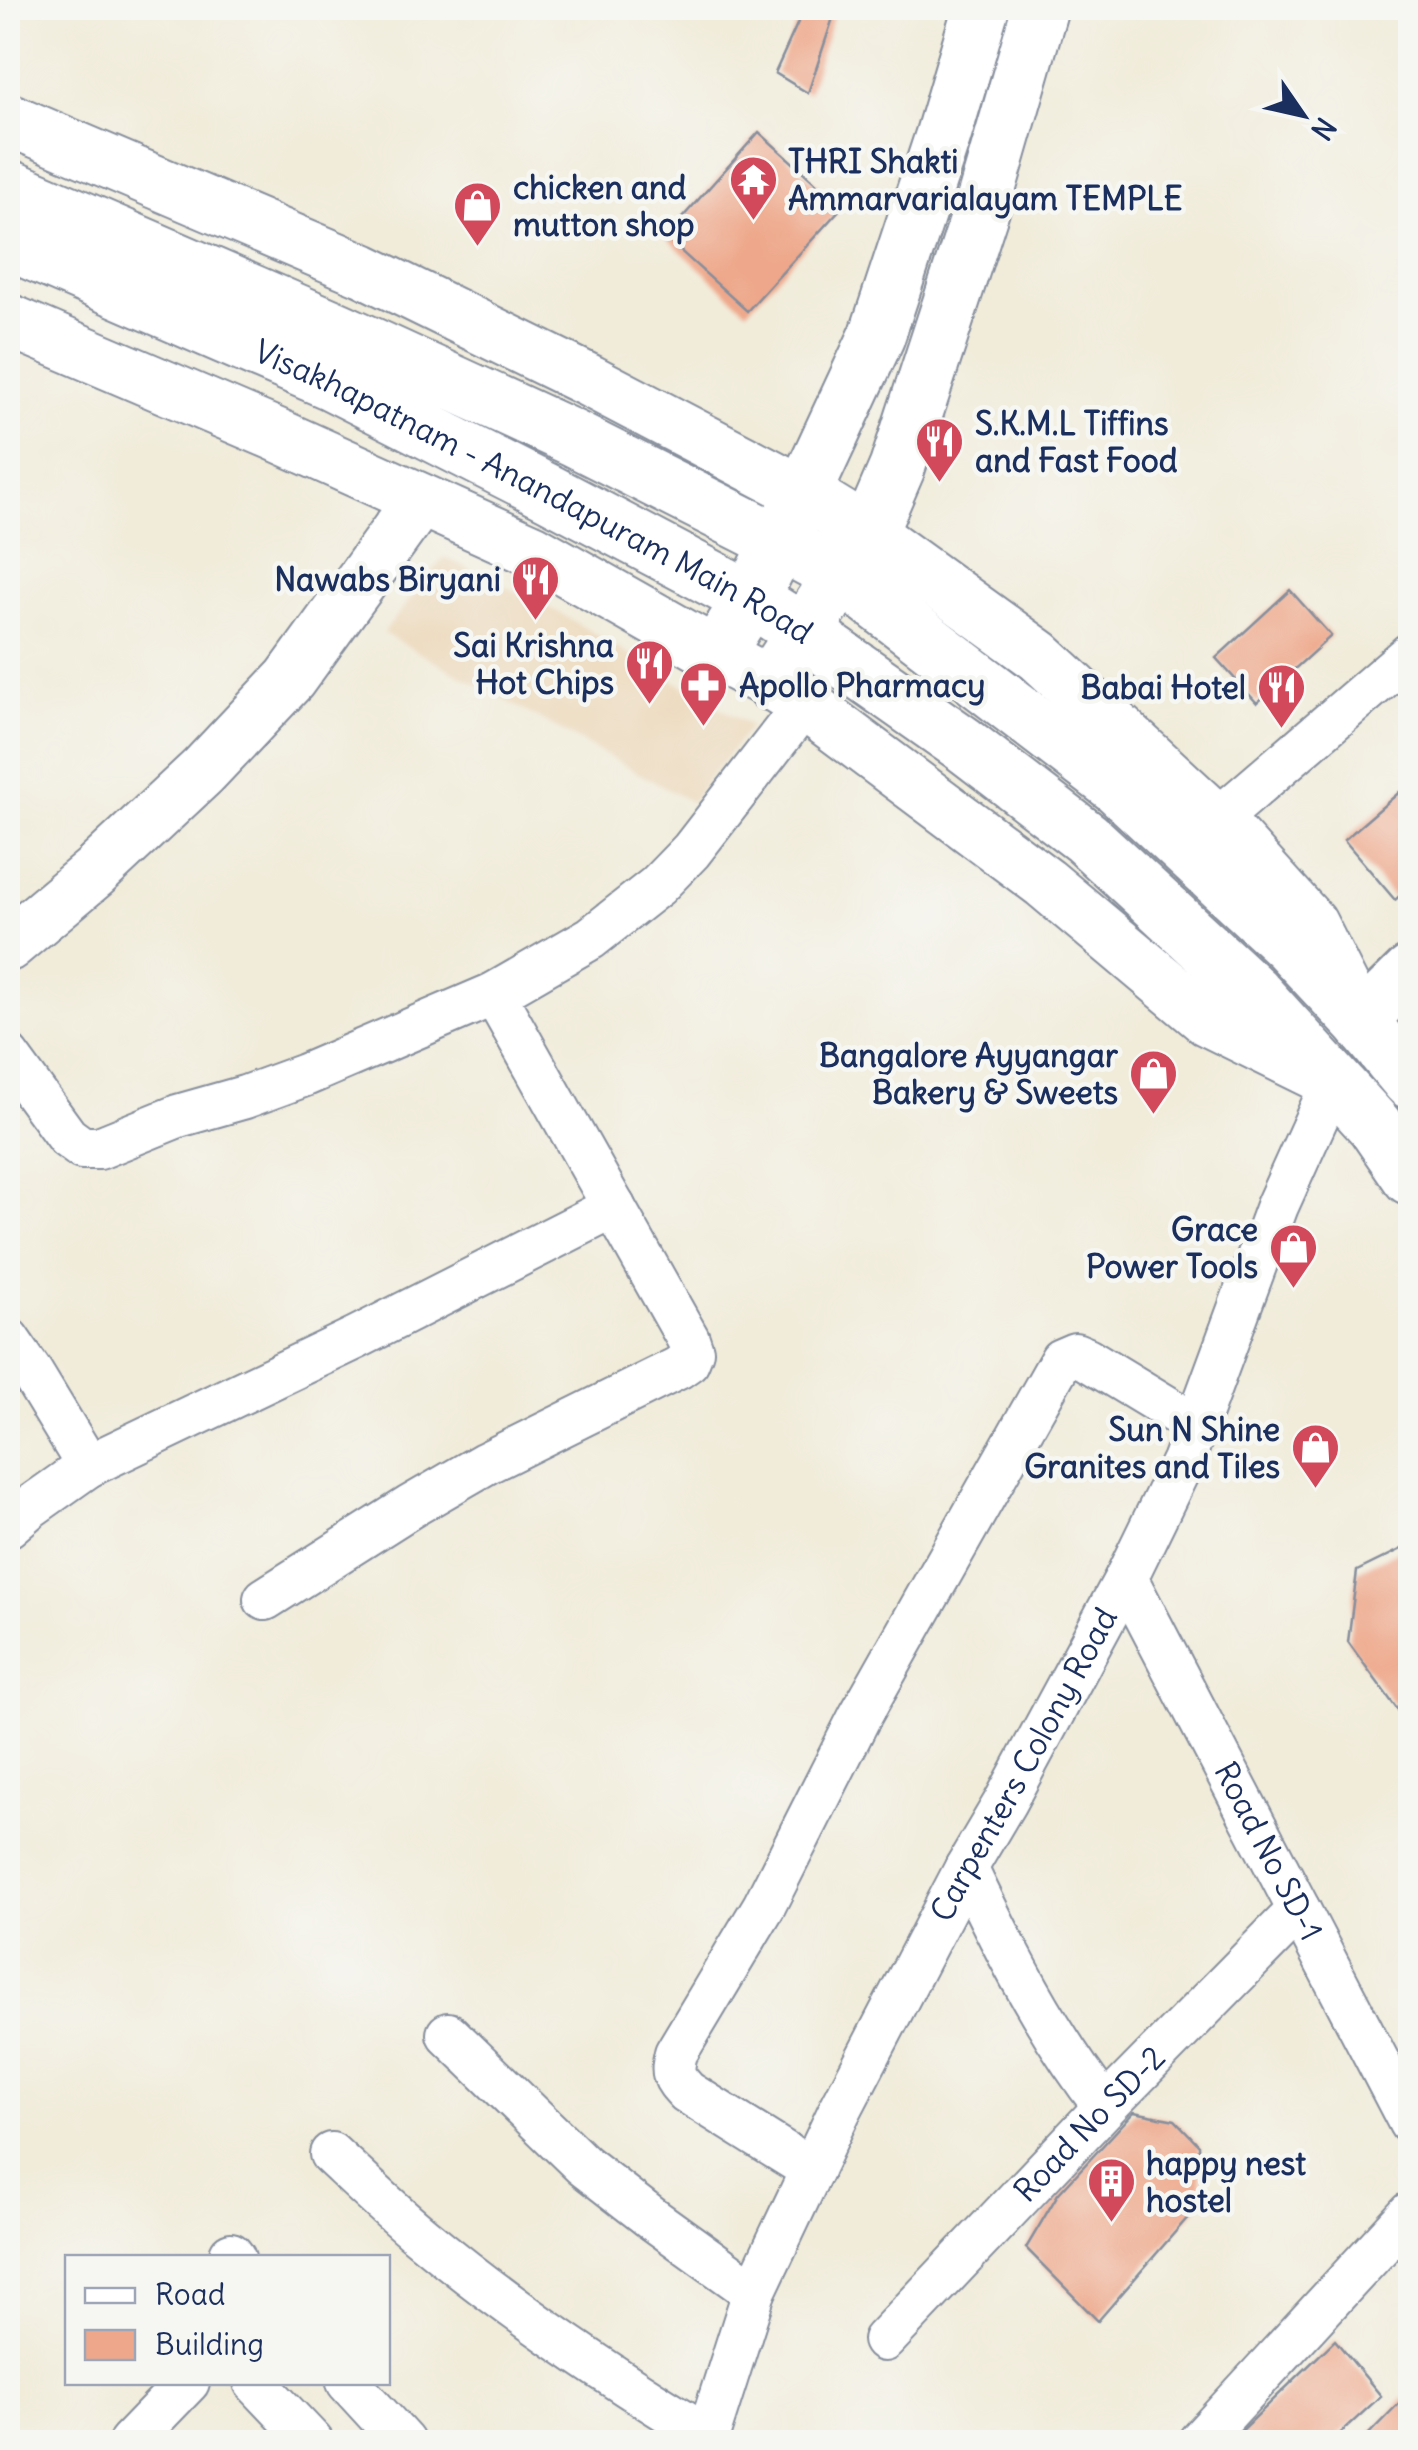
<svg xmlns="http://www.w3.org/2000/svg" width="1418" height="2450" viewBox="0 0 1418 2450" font-family="Delius,sans-serif">
<style>
.built{fill:#ecd8ba}
.building{fill:#eea78a}
.lines{fill:none;stroke-linecap:round;stroke-linejoin:round}
.minor-casing{stroke:#868e9c;stroke-width:46}
.tertiary-casing{stroke:#868e9c;stroke-width:56}
.secondary-casing{stroke:#868e9c;stroke-width:59}
.primary-casing{stroke:#868e9c;stroke-width:59}
.minor{stroke:#fff;stroke-width:42}
.tertiary{stroke:#fff;stroke-width:52}
.secondary{stroke:#fff;stroke-width:55}
.primary{stroke:#fff;stroke-width:55}
.labels{text-anchor:middle;stroke-width:9;stroke-linejoin:round;paint-order:stroke}
.poi-label{font-size:32px;font-weight:bold;fill:#1b2f5e;stroke:#f6f6f2;text-anchor:end}
.street-label{font-size:32px;fill:#1b2f5e;stroke:#f6f6f2}
</style>
<rect width="100%" height="100%" fill="#f6f6f2"/>
<filter id="ink" filterUnits="userSpaceOnUse"><feTurbulence type="fractalNoise" baseFrequency=".01" numOctaves="2"/><feDisplacementMap in="SourceGraphic" scale="20" xChannelSelector="R" yChannelSelector="G"/><feConvolveMatrix kernelMatrix="1 2 1 2 8 2 1 2 1" color-interpolation-filters="sRGB"/></filter>
<filter id="wash" filterUnits="userSpaceOnUse"><feTurbulence type="fractalNoise" baseFrequency=".0048" numOctaves="4" result="noise"/><feDisplacementMap in="SourceGraphic" scale="40" xChannelSelector="R" yChannelSelector="G"/><feGaussianBlur stdDeviation="2.25" result="paint"/><feColorMatrix in="noise" values="0 0 0 0 0 0 0 0 0 0 0 0 0 0 0 0 0 1.4 0 .05"/><feComposite in="paint" operator="in"/></filter>
<g filter="url(#wash)">
<rect width="100%" height="100%" fill="#f1ecda"/>
<polygon class="built" points="444,557 558,612 751,726 691,802 383,633"/>
<g id="blocks">
<g class="building">
<polygon points="803,11 833,18 808,93 775,73"/>
<polygon points="759,132 842,207 747,311 665,237"/>
<polygon points="1290,590 1331,636 1257,703 1216,658"/>
<polygon points="1410,783 1410,887 1395,900 1344,840"/>
<polygon points="1410,1545 1410,1727 1348,1642 1357,1571"/>
<polygon points="1134,2112 1175,2120 1199,2145 1202,2201 1098,2321 1026,2248 1058,2194"/>
<polygon points="1335,2340 1381,2396 1331,2442 1230,2442"/>
<polygon points="1404,2398 1410,2405 1410,2442 1361,2442"/>
</g>
</g>
</g>
<g filter="url(#ink)">
<use href="#blocks" fill-opacity="0" stroke="#868e9c" stroke-width="2.5"/>
<g class="lines">
<defs>
<g id="minor">
<polyline points="1217,820 1410,654"/>
<polyline points="8,1056 67,1137 82,1148 99,1148 178,1116 245,1097 305,1075 494,994 591,938 657,886 691,851 805,704"/>
<polyline points="8,1339 31,1372 88,1466"/>
<polyline points="8,1526 30,1507 88,1466 356,1338 614,1207"/>
<path id="s1" d="M1126,1578L1410,2123"/>
<polyline points="265,1599 410,1507 486,1463 678,1368 688,1361 692,1351 688,1339 494,994"/>
<path d="M966,1868C1006,1952 1048,2034 1105,2107"/>
<polyline points="448,2034 583,2165 654,2220 754,2292"/>
<path d="M331,2154C361,2182 391,2211 423,2237C512,2311 609,2376 708,2436"/>
<path d="M812,2170L687,2092C673,2077 671,2074 676,2053L764,1906L860,1716L1061,1360L1075,1354L1087,1359L1196,1425"/>
<polyline points="231,2254 234,2258"/>
<path id="s2" d="M884,2340L1105,2107L1299,1910"/>
<polyline points="255,2382 312,2442"/>
<polyline points="348,2382 403,2442"/>
<polyline points="130,2442 188,2382"/>
<path id="s3" d="M706,2442L754,2292L839,2112L966,1868L1005,1802L1126,1578L1183,1461L1277,1206L1333,1082"/>
<polyline points="1199,2442 1410,2213"/>
</g>
<g id="tertiary">
<polyline points="8,119 363,270 590,381 804,493 869,533 1039,656 1217,820 1311,924 1360,1021 1410,972"/>
<polyline points="8,320 275,434 532,550 716,654 771,683 805,704 1045,883 1208,1020 1332,1081"/>
<polyline points="8,945 95,872 203,771 290,679 420,500"/>
</g>
<g id="secondary">
<polyline points="716,654 751,599 804,493 877,336 943,136 981,8"/>
<polyline points="771,683 869,533 897,468 986,195 1040,8"/>
</g>
<g id="primary">
<polyline points="8,187 338,330 573,438 779,542 842,576 1118,787 1289,945 1360,1021 1410,1081"/>
<path id="s4" d="M8,242L331,382L550,493L751,599L805,633L963,744L1086,838L1253,992L1375,1126L1410,1177"/>
</g>
</defs>
<use href="#minor" class="minor-casing"/>
<use href="#tertiary" class="tertiary-casing"/>
<use href="#secondary" class="secondary-casing"/>
<use href="#primary" class="primary-casing"/>
<use href="#minor" class="minor"/>
<use href="#tertiary" class="tertiary"/>
<use href="#secondary" class="secondary"/>
<use href="#primary" class="primary"/>
</g>
</g>
<defs>
<symbol id="temple-pin" viewBox="-11 -11 22 30"><path d="M0 17L-7.5 6A9.5 9.5 0 1 1 7.5 6Z" fill="#d1495b" stroke="#f6f6f2"/><path d="M0-6L5-2H3V0L6.5 2.5H4V6H1.5V3h-3V6H-4V2.5H-6.5L-3 0V-2H-5Z" fill="#fff"/></symbol>
<symbol id="shop-pin" viewBox="-11 -11 22 30"><path d="M0 17L-7.5 6A9.5 9.5 0 1 1 7.5 6Z" fill="#d1495b" stroke="#f6f6f2"/><path d="M-5-2.5h2.3a2.7 3.5 0 0 1 5.4 0H5L5.5 6h-11ZM-1.5-2.5h3a1.5 2.3 0 0 0-3 0Z" fill="#fff"/></symbol>
<symbol id="restaurant-pin" viewBox="-11 -11 22 30"><path d="M0 17L-7.5 6A9.5 9.5 0 1 1 7.5 6Z" fill="#d1495b" stroke="#f6f6f2"/><path d="M-5-6h1v4h1v-4h1v4h1v-4h1v5L-1.5 .5V6h-2V.5L-5-1ZM5-6V6H3V1.5H1.5Q1.5-4 5-6Z" fill="#fff"/></symbol>
<symbol id="pharmacy-pin" viewBox="-11 -11 22 30"><path d="M0 17L-7.5 6A9.5 9.5 0 1 1 7.5 6Z" fill="#d1495b" stroke="#f6f6f2"/><path d="M-2-6h4v4h4v4h-4v4h-4v-4h-4v-4h4Z" fill="#fff"/></symbol>
<symbol id="building-pin" viewBox="-11 -11 22 30"><path d="M0 17L-7.5 6A9.5 9.5 0 1 1 7.5 6Z" fill="#d1495b" stroke="#f6f6f2"/><path d="M-4-6H4V6H1V3H-1V6H-4ZM-2.5-4.3h1.7v1.8h-1.7ZM.8-4.3h1.7v1.8H.8ZM-2.5-1h1.7V.8h-1.7ZM.8-1h1.7V.8H.8Z" fill="#fff"/></symbol>
</defs>
<g fill-rule="evenodd">
<use href="#temple-pin" x="726" y="152" width="55" height="75"/>
<use href="#shop-pin" x="450" y="178" width="55" height="75"/>
<use href="#restaurant-pin" x="912" y="414" width="55" height="75"/>
<use href="#restaurant-pin" x="508" y="552" width="55" height="75"/>
<use href="#restaurant-pin" x="622" y="636" width="55" height="75"/>
<use href="#pharmacy-pin" x="676" y="658" width="55" height="75"/>
<use href="#restaurant-pin" x="1254" y="660" width="55" height="75"/>
<use href="#shop-pin" x="1126" y="1046" width="55" height="75"/>
<use href="#shop-pin" x="1266" y="1220" width="55" height="75"/>
<use href="#shop-pin" x="1288" y="1420" width="55" height="75"/>
<use href="#building-pin" x="1084" y="2154" width="55" height="75"/>
</g>
<g class="labels">
<g class="poi-label">
<text x="788" y="173" text-anchor="start">THRI Shakti<tspan x="788" dy="37">Ammarvarialayam TEMPLE</tspan></text>
<text x="513" y="199" text-anchor="start">chicken and<tspan x="513" dy="37">mutton shop</tspan></text>
<text x="975" y="435" text-anchor="start">S.K.M.L Tiffins<tspan x="975" dy="37">and Fast Food</tspan></text>
<text x="501" y="591">Nawabs Biryani</text>
<text x="614" y="657">Sai Krishna<tspan x="614" dy="37">Hot Chips</tspan></text>
<text x="739" y="697" text-anchor="start">Apollo Pharmacy</text>
<text x="1246" y="699">Babai Hotel</text>
<text x="1118" y="1067">Bangalore Ayyangar<tspan x="1118" dy="37">Bakery &amp; Sweets</tspan></text>
<text x="1258" y="1241">Grace<tspan x="1258" dy="37">Power Tools</tspan></text>
<text x="1280" y="1441">Sun N Shine<tspan x="1280" dy="37">Granites and Tiles</tspan></text>
<text x="1146" y="2175" text-anchor="start">happy nest<tspan x="1146" dy="37">hostel</tspan></text>
</g>
<g class="street-label">
<text dy="11" stroke="none"><textPath href="#s4" startOffset="582">Visakhapatnam - Anandapuram Main Road</textPath></text>
<text dy="11" stroke="none"><textPath href="#s3" startOffset="750">Carpenters Colony Road</textPath></text>
<text dy="11" stroke="none"><textPath href="#s1" startOffset="308">Road No SD-1</textPath></text>
<text dy="11" stroke="none"><textPath href="#s2" startOffset="298">Road No SD-2</textPath></text>
</g>
</g>
<rect width="1418" height="2450" fill="none" stroke="#f6f6f2" stroke-width="40"/>
<rect x="65" y="2255" width="325" height="130" fill="#f6f6f2" stroke="#9ea6b7" stroke-width="2.5"/>
<rect x="85" y="2288" width="50" height="15" fill="#ffffff" stroke="#9ea6b7" stroke-width="2.5"/>
<text x="155" y="2305" font-size="30" fill="#1b2f5e">Road</text>
<rect x="85" y="2330" width="50" height="30" fill="#eea78a" stroke="#9ea6b7" stroke-width="2.5"/>
<text x="155" y="2355" font-size="30" fill="#1b2f5e">Building</text>
<g transform="translate(1303 115) rotate(124)" stroke="#f6f6f2" stroke-width="8" paint-order="stroke">
<path d="M0-8L18 38L0 25L-18 38Z" fill="#1b2f5e"/>
<text y="-15" font-size="28" font-weight="bold" text-anchor="middle" fill="#1b2f5e">N</text>
</g>
</svg>
